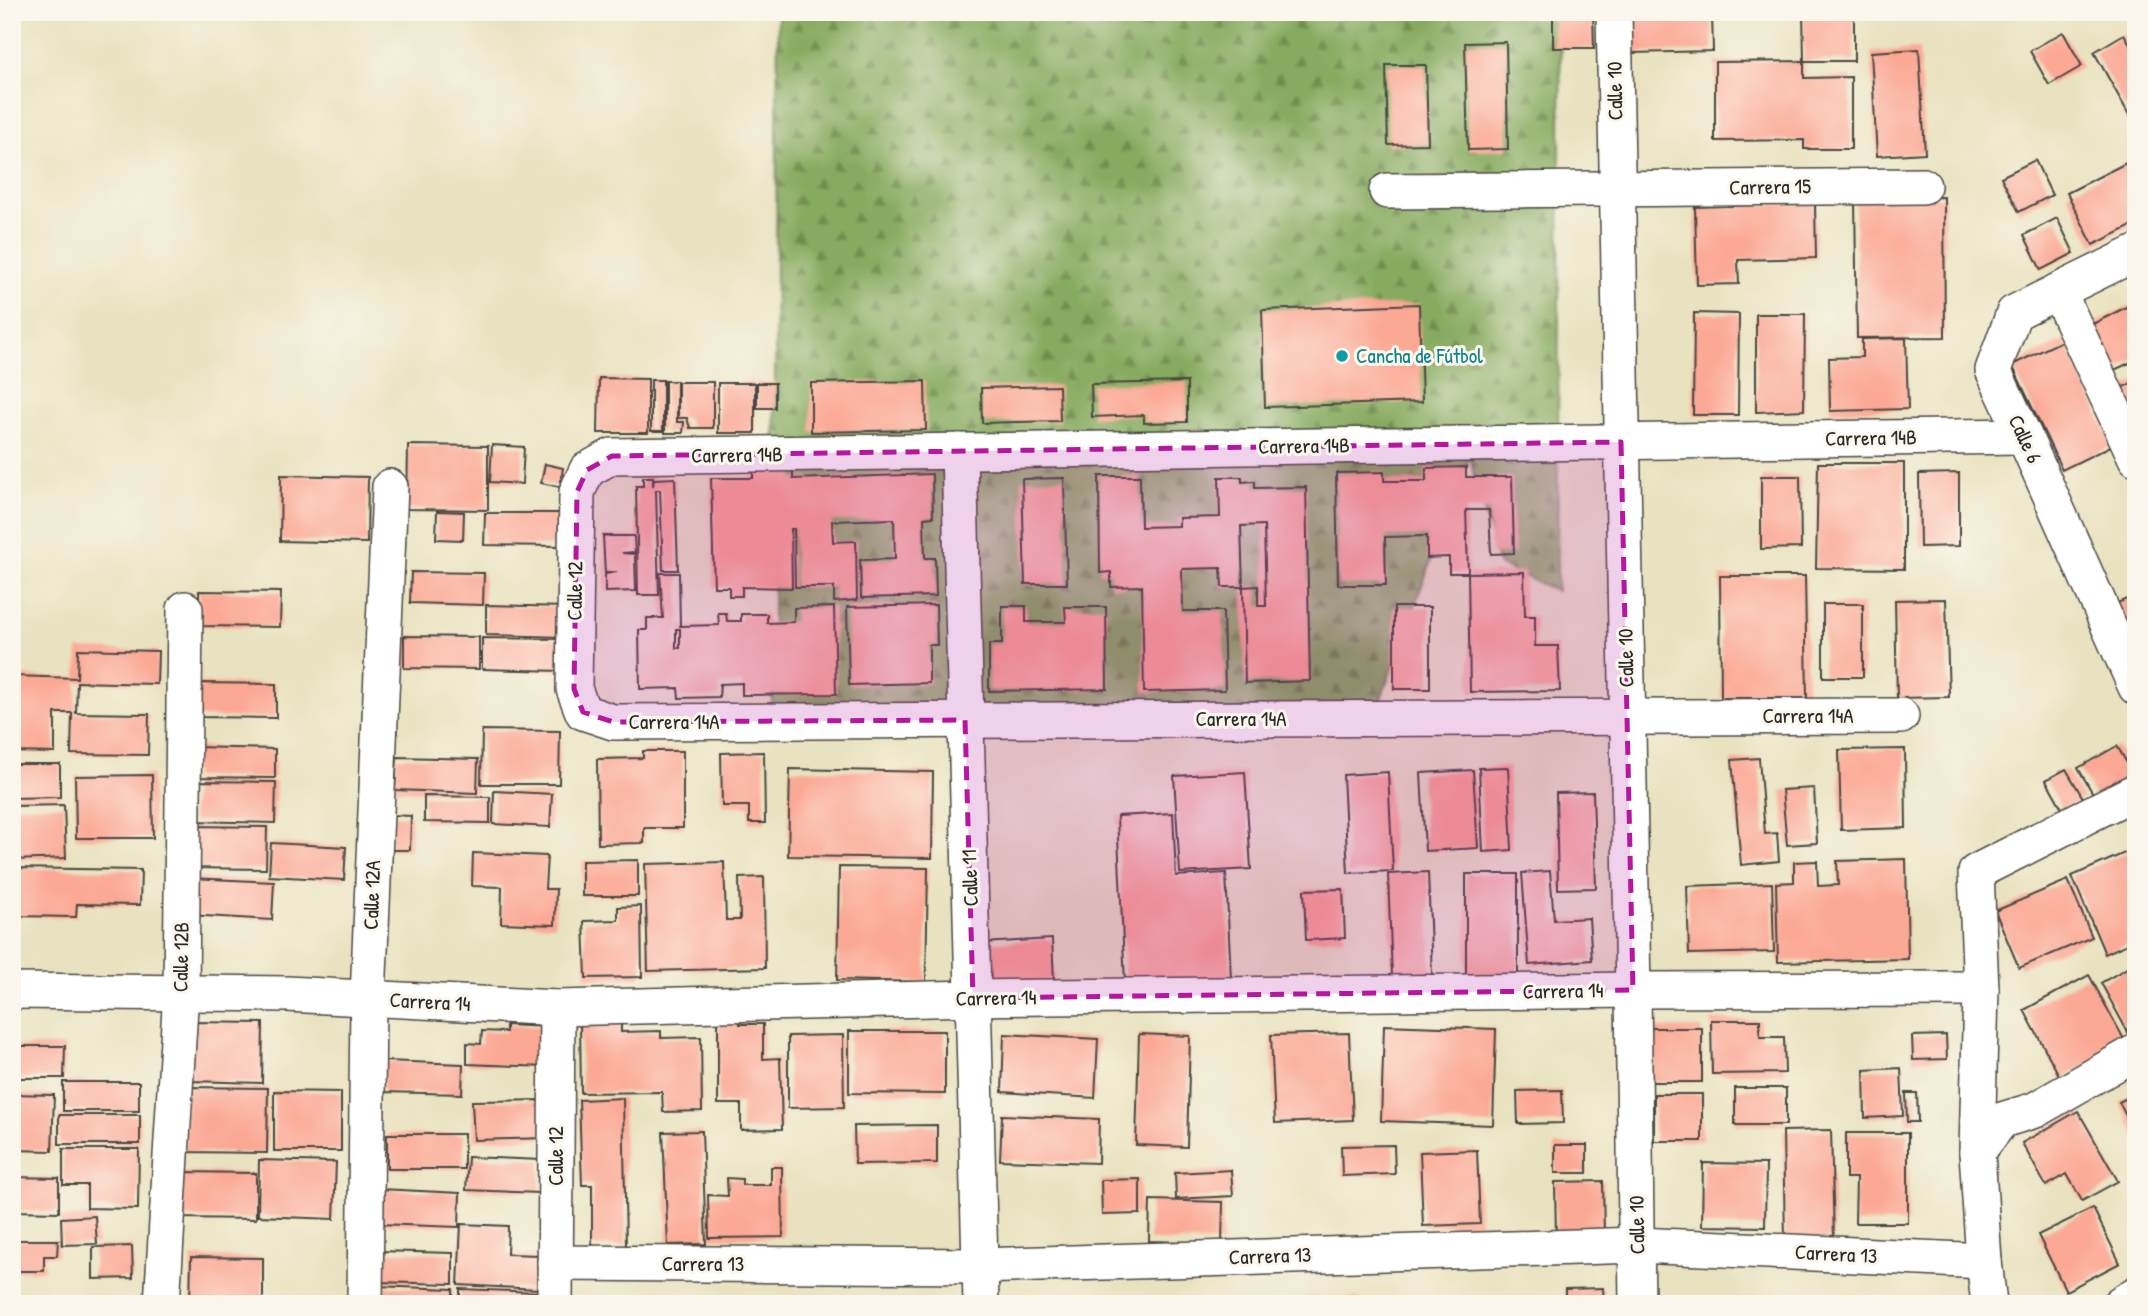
<svg xmlns="http://www.w3.org/2000/svg" width="2148" height="1316" viewBox="0 0 2148 1316" font-family="'Patrick Hand',sans-serif">
<style>
.forest{fill:url(#forest-firs);stroke:#586a44;stroke-width:2}
.building{fill:#fba894;fill-rule:evenodd}
.lines{fill:none;stroke-linecap:round;stroke-linejoin:round}
.minor-casing{stroke:#484641;stroke-width:38}
.minor{stroke:#fff;stroke-width:35}
.marked{fill:#b5179e;fill-opacity:0.2;stroke:#b5179e;stroke-width:5;stroke-dasharray:14 9;stroke-linejoin:round}
.culture-dot{fill:#0f9aa8;stroke:#fbf7ec;stroke-width:2.5}
.labels{text-anchor:middle;stroke-width:6;stroke-linejoin:round;paint-order:stroke}
.street-label{font-size:21px;fill:#2b2b2b;stroke:#fbf7ec}
.culture-label{font-size:21px;fill:#0d838f;stroke:#fbf7ec;text-anchor:start}
</style>
<defs>
<pattern id="forest-firs" width="22" height="20" patternUnits="userSpaceOnUse" patternTransform="scale(1.75)"><rect width="22" height="20" fill="#86aa5e"/><path d="M5 1l3.5 6h-7zM16 11l3.5 6h-7z" fill="#6e8b4e"/></pattern>
</defs>
<rect width="100%" height="100%" fill="#fbf7ec"/>
<filter id="ink" filterUnits="userSpaceOnUse"><feTurbulence type="fractalNoise" baseFrequency=".0143" numOctaves="2"/><feDisplacementMap in="SourceGraphic" scale="14" xChannelSelector="R" yChannelSelector="G"/><feConvolveMatrix kernelMatrix="1 2 1 2 8 2 1 2 1" color-interpolation-filters="sRGB"/></filter>
<filter id="wash" filterUnits="userSpaceOnUse"><feTurbulence type="fractalNoise" baseFrequency=".00686" numOctaves="4" result="noise"/><feDisplacementMap in="SourceGraphic" scale="28" xChannelSelector="R" yChannelSelector="G"/><feGaussianBlur stdDeviation="1.57" result="paint"/><feColorMatrix in="noise" values="0 0 0 0 0 0 0 0 0 0 0 0 0 0 0 0 0 1.4 0 .05"/><feComposite in="paint" operator="in"/></filter>
<g filter="url(#wash)">
<rect width="100%" height="100%" fill="#e9e2c0"/>
<polygon class="forest" points="778,12 1561,12 1557,591 1499,565 1469,456 1374,718 772,714"/>
<g id="blocks">
<g class="building">
<polygon points="1553,12 1593,12 1594,48 1553,48"/>
<polygon points="1630,12 1712,12 1713,51 1631,53"/>
<polygon points="1803,12 1854,12 1854,61 1804,61"/>
<polygon points="2063,32 2082,66 2049,85 2030,51"/>
<polygon points="2124,34 2136,54 2136,121 2133,122 2094,52"/>
<polygon points="1506,42 1508,149 1468,150 1465,43"/>
<polygon points="1919,49 1925,153 1877,156 1871,52"/>
<polygon points="1804,61 1804,78 1851,77 1851,149 1804,149 1804,140 1715,141 1715,62"/>
<polygon points="1386,65 1426,65 1428,144 1388,145"/>
<polygon points="2136,158 2136,224 2093,245 2067,193"/>
<polygon points="2035,160 2052,195 2019,212 2001,177"/>
<polygon points="1944,197 1945,337 1857,338 1855,199"/>
<polygon points="1815,203 1816,258 1738,260 1739,284 1697,285 1695,207"/>
<polygon points="2057,218 2074,253 2041,270 2024,235"/>
<polygon points="2136,302 2136,360 2099,377 2077,332"/>
<polygon points="1419,304 1422,402 1265,407 1262,310"/>
<polygon points="1694,313 1739,314 1738,415 1693,415"/>
<polygon points="1756,314 1805,314 1804,410 1756,412"/>
<polygon points="1906,338 1908,409 1830,411 1829,358 1862,357 1862,339"/>
<polygon points="2064,340 2113,445 2062,470 2012,365"/>
<polygon points="599,378 648,379 648,433 598,433"/>
<rect x="651" y="380" width="12" height="51"/>
<polygon points="665,381 677,381 677,422 684,422 683,433 665,433"/>
<polygon points="925,381 926,430 811,432 811,383"/>
<polygon points="2136,381 2136,446 2110,393"/>
<polygon points="678,382 713,382 713,428 690,428 687,418 678,418"/>
<polygon points="1187,382 1187,422 1144,423 1144,415 1092,417 1091,384"/>
<rect x="718" y="383" width="37" height="50"/>
<rect x="757" y="383" width="18" height="25"/>
<polygon points="1059,386 1060,421 982,423 981,388"/>
<polygon points="408,445 488,446 488,510 407,509"/>
<polygon points="492,445 524,447 522,484 490,482"/>
<polygon points="1818,463 1904,463 1904,569 1816,568"/>
<polygon points="545,464 563,468 560,487 541,483"/>
<polygon points="1466,467 1466,477 1512,477 1514,553 1491,554 1489,510 1466,510 1468,573 1449,573 1449,557 1427,558 1427,536 1385,537 1386,585 1338,585 1336,473 1384,472 1384,481 1426,481 1426,468"/>
<polygon points="753,469 793,469 793,479 932,474 933,517 924,518 925,558 935,558 936,596 861,598 860,560 895,559 894,519 832,521 833,542 856,541 857,600 834,602 834,587 795,587 794,529 791,529 792,588 742,587 742,596 729,596 729,587 714,587 711,478 753,478"/>
<polygon points="1959,473 1959,546 1920,547 1919,474"/>
<polygon points="281,475 368,477 367,543 280,541"/>
<polygon points="1099,476 1140,476 1141,527 1179,526 1179,518 1220,517 1219,477 1242,477 1242,482 1255,481 1255,488 1306,487 1310,681 1245,683 1243,587 1258,586 1258,606 1266,606 1264,525 1241,526 1243,587 1222,587 1221,568 1182,569 1183,611 1223,611 1225,690 1144,692 1142,586 1111,587 1111,572 1100,573"/>
<polygon points="1761,476 1800,476 1801,548 1761,549"/>
<polygon points="643,477 653,477 653,486 654,479 675,478 678,570 663,570 660,490 656,490 659,595 638,595 636,486 643,486"/>
<polygon points="1064,478 1067,584 1025,584 1022,479"/>
<polygon points="437,511 464,512 463,540 436,539"/>
<polygon points="485,513 563,513 563,546 484,545"/>
<polygon points="603,536 634,536 635,552 622,553 635,554 636,591 605,592 605,574 617,572 605,573"/>
<polygon points="411,572 484,573 483,605 410,603"/>
<polygon points="1524,572 1525,616 1535,616 1535,646 1558,646 1560,691 1470,692 1468,573"/>
<path d="M660,573H679L680,626L719,625L718,613H726L727,621H741V614H767V623L794,622V608L834,607L836,694L742,695V683L720,684L719,697L679,698L678,688L640,689L639,630H647V618H663ZM676,629H680V648H676Z"/>
<polygon points="1720,576 1805,576 1807,698 1721,698"/>
<polygon points="199,591 281,592 280,627 199,626"/>
<polygon points="2136,595 2136,657 2115,604"/>
<polygon points="1946,599 1949,697 1897,698 1895,600"/>
<rect x="1823" y="604" width="40" height="73"/>
<polygon points="486,605 565,607 564,637 486,635"/>
<polygon points="936,605 937,645 929,645 929,683 849,685 847,607"/>
<polygon points="1002,606 1026,606 1026,622 1066,622 1065,607 1106,607 1107,689 989,691 989,644 1002,644"/>
<rect x="1394" y="607" width="36" height="82"/>
<polygon points="404,636 479,637 479,669 404,668"/>
<polygon points="482,638 563,639 563,671 482,669"/>
<polygon points="78,649 158,651 157,684 77,682 76,713 149,714 148,755 71,754 72,713 55,713 55,753 12,752 12,676 77,678"/>
<polygon points="195,683 276,684 276,718 194,717"/>
<polygon points="482,730 560,731 559,784 481,784"/>
<polygon points="2117,746 2134,775 2095,797 2078,768"/>
<polygon points="194,747 275,749 275,778 194,777"/>
<polygon points="1905,749 1906,828 1841,830 1839,750"/>
<polygon points="643,751 683,751 683,828 644,828 644,843 598,844 597,759 643,758"/>
<polygon points="764,752 765,823 749,823 749,806 722,806 721,753"/>
<polygon points="397,757 478,759 477,793 395,790"/>
<polygon points="1759,758 1765,834 1777,833 1779,861 1741,865 1732,760"/>
<polygon points="12,764 60,764 60,797 12,798"/>
<polygon points="1508,767 1512,850 1483,852 1479,768"/>
<polygon points="790,769 933,772 932,858 788,856"/>
<polygon points="2066,769 2083,798 2063,810 2046,780"/>
<polygon points="1473,770 1478,848 1425,851 1421,773"/>
<polygon points="1245,772 1251,869 1180,873 1174,776"/>
<polygon points="1388,772 1393,871 1348,873 1343,775"/>
<polygon points="152,775 153,838 76,838 75,776"/>
<polygon points="193,781 276,782 275,823 192,821"/>
<polygon points="1814,788 1817,843 1787,845 1782,790"/>
<polygon points="494,791 552,794 550,827 493,824"/>
<polygon points="1593,792 1596,888 1558,889 1556,793"/>
<polygon points="424,796 490,797 490,823 424,822"/>
<polygon points="64,805 66,858 12,860 12,806"/>
<polygon points="1173,813 1176,876 1226,873 1231,979 1125,984 1117,816"/>
<polygon points="392,815 411,816 410,850 391,850"/>
<polygon points="191,826 267,827 266,869 190,868"/>
<polygon points="271,843 346,847 344,880 269,876"/>
<polygon points="2136,848 2136,940 2105,954 2072,876"/>
<polygon points="473,853 547,856 545,889 556,889 555,925 501,923 502,887 472,886"/>
<polygon points="1906,859 1908,959 1778,962 1776,883 1794,882 1794,862 1817,861 1818,886 1838,885 1837,861"/>
<polygon points="638,860 638,896 582,896 582,861"/>
<polygon points="724,862 726,920 740,920 739,878 764,877 765,968 648,971 645,864"/>
<polygon points="839,867 928,868 926,982 837,980"/>
<polygon points="12,868 141,870 140,905 77,904 76,917 12,916"/>
<polygon points="1550,871 1554,920 1589,918 1592,960 1529,965 1522,873"/>
<polygon points="1428,872 1432,975 1392,977 1388,874"/>
<rect x="1466" y="874" width="52" height="108"/>
<polygon points="190,878 274,882 272,920 188,915"/>
<polygon points="2068,880 2092,937 2019,968 1995,911"/>
<polygon points="1772,883 1774,952 1689,954 1687,886"/>
<polygon points="1343,889 1345,938 1306,940 1304,890"/>
<polygon points="641,906 642,977 586,978 584,921 618,920 618,907"/>
<polygon points="1052,939 1054,980 985,985 982,943"/>
<polygon points="2134,964 2136,967 2136,1035 2131,1038 2101,983"/>
<polygon points="2089,975 2126,1043 2061,1079 2024,1010"/>
<polygon points="718,1020 740,1020 740,1024 763,1024 763,1059 780,1058 782,1129 741,1130 741,1104 718,1104"/>
<polygon points="1711,1020 1760,1020 1760,1037 1784,1037 1785,1073 1712,1074"/>
<polygon points="190,1022 263,1023 262,1083 189,1081"/>
<polygon points="621,1023 621,1032 661,1031 661,1038 701,1037 702,1111 663,1112 662,1092 581,1093 580,1024"/>
<polygon points="506,1025 549,1027 548,1067 467,1064 467,1043 481,1044 482,1031 506,1032"/>
<polygon points="1384,1025 1496,1029 1493,1125 1381,1121"/>
<rect x="1649" y="1028" width="53" height="54"/>
<polygon points="849,1031 945,1031 945,1094 849,1093"/>
<polygon points="1349,1033 1353,1120 1275,1123 1271,1035"/>
<polygon points="1004,1034 1098,1039 1095,1098 1002,1092"/>
<polygon points="1139,1034 1190,1036 1187,1147 1136,1145"/>
<polygon points="843,1035 844,1107 788,1108 788,1036"/>
<polygon points="1946,1035 1947,1059 1913,1060 1912,1036"/>
<polygon points="12,1046 65,1046 64,1078 12,1078"/>
<polygon points="384,1061 463,1064 462,1094 383,1092"/>
<polygon points="1901,1068 1903,1116 1865,1118 1864,1070"/>
<rect x="63" y="1082" width="76" height="29"/>
<polygon points="186,1087 268,1088 267,1153 185,1152"/>
<rect x="1735" y="1088" width="51" height="37"/>
<polygon points="1562,1090 1563,1123 1518,1124 1517,1091"/>
<polygon points="274,1091 341,1092 341,1151 274,1151"/>
<polygon points="1906,1093 1917,1093 1918,1122 1907,1122"/>
<polygon points="2136,1093 2136,1136 2119,1102"/>
<polygon points="12,1094 54,1095 52,1151 12,1150"/>
<rect x="1654" y="1094" width="48" height="47"/>
<polygon points="623,1098 626,1246 592,1247 592,1185 582,1185 579,1100"/>
<polygon points="547,1100 548,1138 474,1140 472,1101"/>
<polygon points="2078,1111 2118,1181 2082,1201 2067,1174 2046,1186 2022,1143"/>
<rect x="59" y="1115" width="81" height="29"/>
<polygon points="1002,1115 1099,1119 1098,1163 1000,1160"/>
<polygon points="937,1125 937,1163 855,1164 854,1126"/>
<polygon points="1831,1130 1834,1239 1785,1240 1783,1131"/>
<polygon points="702,1131 706,1244 668,1245 663,1132"/>
<polygon points="1846,1133 1908,1133 1908,1223 1855,1223 1856,1178 1846,1178"/>
<rect x="387" y="1134" width="77" height="35"/>
<polygon points="1394,1145 1395,1174 1342,1176 1341,1146"/>
<rect x="1555" y="1145" width="32" height="28"/>
<polygon points="63,1149 139,1149 138,1209 87,1208 87,1185 63,1185"/>
<polygon points="1477,1150 1480,1224 1423,1226 1420,1152"/>
<polygon points="468,1157 541,1160 540,1193 466,1190"/>
<polygon points="259,1160 336,1162 334,1219 258,1216"/>
<polygon points="1703,1163 1766,1164 1765,1227 1702,1226"/>
<polygon points="771,1167 782,1167 783,1237 709,1238 708,1195 728,1196 727,1178 742,1179 742,1185 771,1185"/>
<polygon points="1231,1170 1233,1196 1176,1199 1175,1173"/>
<polygon points="179,1172 256,1173 256,1219 178,1218"/>
<polygon points="12,1177 59,1178 59,1212 12,1211"/>
<polygon points="1140,1179 1140,1214 1102,1215 1101,1180"/>
<polygon points="1603,1181 1604,1238 1556,1239 1555,1182"/>
<polygon points="380,1189 460,1193 459,1227 378,1224"/>
<polygon points="1150,1200 1223,1202 1222,1243 1149,1241"/>
<polygon points="2093,1208 2120,1263 2066,1291 2038,1235"/>
<polygon points="95,1216 97,1244 62,1245 61,1218"/>
<polygon points="461,1224 508,1226 507,1254 540,1255 538,1289 458,1285"/>
<polygon points="12,1240 58,1240 57,1256 44,1256 44,1271 12,1271"/>
<polygon points="132,1246 133,1278 93,1279 93,1247"/>
<polygon points="377,1251 453,1253 453,1284 376,1282"/>
<polygon points="191,1257 263,1258 263,1304 190,1304"/>
<polygon points="375,1286 453,1289 453,1304 374,1304"/>
<polygon points="1603,1288 1604,1304 1565,1304 1565,1289"/>
<polygon points="460,1289 536,1292 536,1304 460,1304"/>
<polygon points="1304,1297 1359,1298 1359,1304 1304,1304"/>
</g>
</g>
</g>
<g filter="url(#ink)">
<use href="#blocks" fill-opacity="0" stroke="#484641" stroke-width="2"/>
<g class="lines">
<defs>
<g id="minor">
<polyline points="1614,12 1633,990 1637,1304"/>
<polyline points="1387,191 1923,186"/>
<polyline points="2136,253 2014,313 1993,370 2024,436 2136,687"/>
<polyline points="2058,291 2136,458"/>
<polyline points="959,451 981,1304"/>
<polyline points="1901,716 613,722 583,712 574,689 577,492 587,470 612,456 2024,436"/>
<polyline points="12,991 287,994 557,1008 973,998 1633,990 1981,989"/>
<polyline points="1977,1152 2002,1120 2035,1110 2136,1052"/>
<polyline points="555,1263 980,1266 1638,1245 1984,1261"/>
<polyline points="162,1304 181,991 185,609"/>
<polyline points="365,1304 368,998 390,487"/>
<polyline points="555,1304 557,1008"/>
<polyline points="1989,1304 1984,1261 1977,1152 1981,989 1976,872 2136,791"/>
<polyline points="2120,1304 2136,1294"/>
</g>
</defs>
<use href="#minor" class="minor-casing"/>
<use href="#minor" class="minor"/>
</g>
</g>
<path class="marked" d="M1621,442L1633,990L973,998L965,720L613,722L583,712L574,689L577,492L587,470L612,456Z"/>
<circle class="culture-dot" cx="1342" cy="356" r="7"/>
<g class="labels">
<g class="street-label">
<text transform="translate(1615 91) rotate(-91)" y="7">Calle 10</text>
<text transform="translate(1770 187) rotate(-1)" y="7">Carrera 15</text>
<text transform="translate(1871 438) rotate(-1)" y="7">Carrera 14B</text>
<text transform="translate(2025 439) rotate(65)" y="7">Calle 6</text>
<text transform="translate(1304 446) rotate(-1)" y="7">Carrera 14B</text>
<text transform="translate(737 455) rotate(-1)" y="7">Carrera 14B</text>
<text transform="translate(575 591) rotate(-89)" y="7">Calle 12</text>
<text transform="translate(1626 658) rotate(-91)" y="7">Calle 10</text>
<text x="1808" y="723">Carrera 14A</text>
<text x="1241" y="726">Carrera 14A</text>
<text x="674" y="729">Carrera 14A</text>
<text transform="translate(970 878) rotate(-92)" y="7">Calle 11</text>
<text transform="translate(372 895) rotate(-88)" y="7">Calle 12A</text>
<text transform="translate(181 957) rotate(-89)" y="7">Calle 12B</text>
<text transform="translate(1563 991) rotate(-1)" y="7">Carrera 14</text>
<text transform="translate(996 998) rotate(-1)" y="7">Carrera 14</text>
<text transform="translate(430 1002) rotate(3)" y="7">Carrera 14</text>
<text transform="translate(556 1156) rotate(-90)" y="7">Calle 12</text>
<text transform="translate(1637 1225) rotate(-91)" y="7">Calle 10</text>
<text transform="translate(1836 1254) rotate(3)" y="7">Carrera 13</text>
<text transform="translate(1270 1256) rotate(-2)" y="7">Carrera 13</text>
<text x="703" y="1271">Carrera 13</text>
</g>
<g class="culture-label">
<text x="1356" y="363">Cancha de Fútbol</text>
</g>
</g>
<rect width="2148" height="1316" fill="none" stroke="#fbf7ec" stroke-width="42"/>
</svg>
